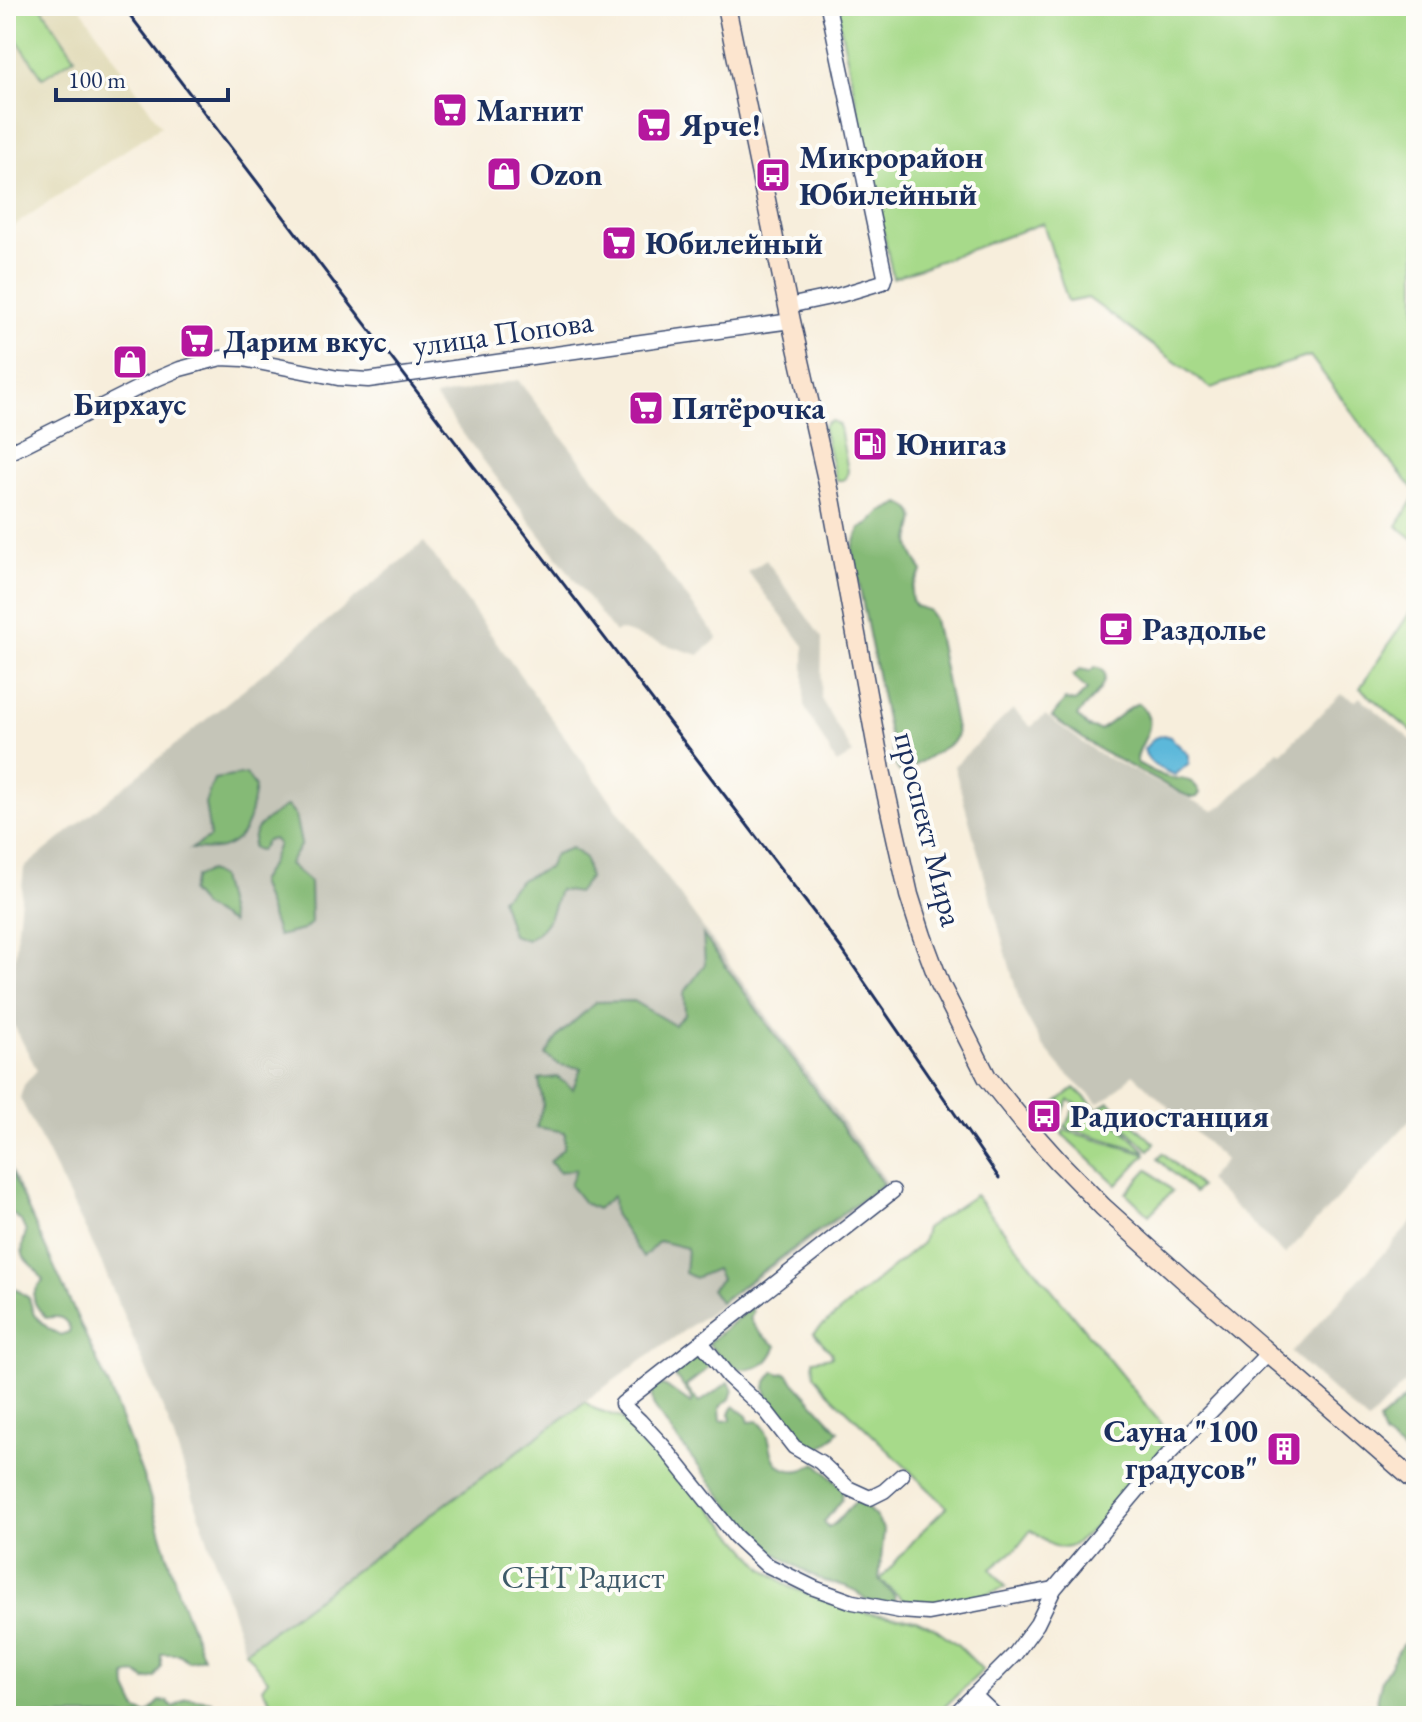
<svg xmlns="http://www.w3.org/2000/svg" width="1422" height="1722" viewBox="0 0 1422 1722" font-family="'EB Garamond',serif">
<style>
.built{fill:#e2dcba}
.industrial{fill:#c5c5b8}
.green{fill:#a7da8a;stroke:#618474;stroke-width:2}
.forest{fill:#85ba76;stroke:#50746a;stroke-width:2}
.water{fill:#5cb8da;stroke:#3c749c;stroke-width:2}
.lines{fill:none;stroke-linecap:round;stroke-linejoin:round}
.street-casing{stroke:#3c4c71;stroke-width:17}
.secondary-casing{stroke:#3c4c71;stroke-width:21}
.street{stroke:#fff;stroke-width:14}
.secondary{stroke:#fce5cf;stroke-width:18}
.rail{stroke:#1b2f5e;stroke-width:3}
.labels{text-anchor:middle;stroke-width:8;stroke-linejoin:round;paint-order:stroke}
.poi-label{font-size:32px;font-weight:bold;fill:#1b2f5e;stroke:#fdfcf7;text-anchor:start}
.street-label{font-size:32px;fill:#1b2f5e;stroke:#fdfcf7}
.park-label{font-size:32px;fill:#3e5a69;stroke:#fdfcf7}
</style>
<rect width="100%" height="100%" fill="#fdfcf7"/>
<filter id="ink" filterUnits="userSpaceOnUse"><feTurbulence type="fractalNoise" baseFrequency=".0125" numOctaves="2"/><feDisplacementMap in="SourceGraphic" scale="16" xChannelSelector="R" yChannelSelector="G"/><feConvolveMatrix kernelMatrix="1 2 1 2 8 2 1 2 1" color-interpolation-filters="sRGB"/></filter>
<filter id="wash" filterUnits="userSpaceOnUse"><feTurbulence type="fractalNoise" baseFrequency=".006" numOctaves="4" result="noise"/><feDisplacementMap in="SourceGraphic" scale="32" xChannelSelector="R" yChannelSelector="G"/><feGaussianBlur stdDeviation="1.8" result="paint"/><feColorMatrix in="noise" values="0 0 0 0 0 0 0 0 0 0 0 0 0 0 0 0 0 1.4 0 .05"/><feComposite in="paint" operator="in"/></filter>
<g filter="url(#wash)">
<rect width="100%" height="100%" fill="#f7eedc"/>
<polygon class="built" points="6,6 79,6 161,126 6,231"/>
<g class="industrial">
<polygon points="518,380 718,638 699,655 619,630 615,633 435,397"/>
<polygon points="424,542 889,1185 595,1394 245,1651 168,1421 98,1255 20,1098 24,1085 37,1070 9,1016 24,868"/>
<polygon points="766,560 822,638 821,699 853,754 837,764 804,706 804,646 748,572"/>
<polygon points="1341,694 1356,701 1360,697 1416,744 1416,1114 1285,1255 1207,1180 1225,1160 1133,1074 1112,1095 1098,1103 1062,1069 1042,1045 1021,1007 954,766 1013,709 1031,727 1045,715 1099,754 1214,811 1224,805 1278,751 1281,753"/>
<polygon points="1416,1218 1416,1371 1368,1422 1291,1353"/>
</g>
<g class="green">
<polygon points="6,6 41,6 75,57 43,78 6,24"/>
<polygon points="836,6 1416,6 1416,492 1382,452 1310,356 1211,388 1088,298 1068,302 1043,223 893,278"/>
<polygon points="832,421 838,424 840,428 848,471 846,478 843,480 836,480 823,427 828,422"/>
<polygon points="1416,494 1416,541 1397,526"/>
<polygon points="1416,603 1416,735 1360,688"/>
<polygon points="1075,1088 1097,1109 1109,1102 1155,1144 1149,1150 1114,1118 1113,1120 1146,1152 1065,1127 1076,1104 1069,1100 1057,1122 1045,1111"/>
<polygon points="1064,1130 1146,1154 1117,1185 1062,1134"/>
<polygon points="1163,1153 1200,1187 1194,1193 1158,1159"/>
<polygon points="1148,1169 1172,1191 1149,1215 1126,1193"/>
<path d="M975,1195L1172,1437C1156,1456 1089,1541 1069,1547C1053,1551 1042,1538 1031,1530L1016,1549L991,1569L1006,1587C976,1601 940,1603 907,1603L880,1580L922,1531L947,1507L828,1392L814,1375L813,1360L832,1357L831,1352L814,1333L922,1243L926,1228Z"/>
<polygon points="585,1402 595,1409 619,1417 661,1450 763,1568 790,1587 842,1607 872,1614 916,1619 935,1628 958,1645 983,1670 935,1716 281,1716 262,1688 268,1680 245,1651"/>
</g>
<g class="forest">
<path d="M900,503C929,516 905,530 911,548C913,557 920,563 922,572C914,584 906,593 915,606L928,610L934,619L957,734L953,742L904,772L899,771L895,764L852,549L860,529L869,524L881,512Z"/>
<path d="M1095,667L1101,669L1105,674C1104,693 1087,701 1077,716L1088,727L1099,730C1113,723 1123,710 1138,703C1165,728 1135,742 1137,763C1147,768 1157,774 1167,777C1182,780 1193,777 1200,793L1197,797L1192,798L1181,793L1101,751L1052,717L1065,700L1075,702L1087,690L1073,676L1080,669L1090,671Z"/>
<path d="M246,774L255,787C251,813 249,843 217,849C209,850 199,849 191,849L210,837L205,803L214,779Z"/>
<path d="M287,806L295,815L301,844L289,864L310,882L311,923L303,930L278,936L259,882L270,865L278,844L273,839L266,841L260,851L252,847C253,843 253,838 255,833C259,823 277,812 287,806Z"/>
<path d="M571,848L585,858L589,878L577,893L559,890C550,916 551,925 527,940L512,935L501,898L522,879L548,868L555,854Z"/>
<polygon points="209,871 220,877 231,923 203,907 190,892 195,877"/>
<polygon points="703,935 883,1184 720,1302 711,1289 721,1279 716,1269 695,1278 685,1273 687,1248 659,1241 643,1258 614,1214 613,1196 597,1209 584,1203 570,1185 576,1169 559,1172 550,1162 564,1147 565,1132 536,1127 543,1105 539,1079 557,1077 573,1089 581,1068 560,1065 546,1055 559,1035 596,1002 633,1001 674,1025 685,1014 684,993 705,964"/>
<path d="M6,1161L109,1387L148,1490L180,1598L203,1657L188,1661L179,1654H161V1667L155,1677L145,1680C138,1673 134,1672 126,1675L127,1689L137,1710L147,1714L160,1701L168,1702L173,1708L187,1698L211,1701L215,1708L216,1716H6V1282L29,1298L34,1315L49,1329L60,1335L69,1332L70,1328C64,1316 58,1316 46,1318C33,1304 28,1296 43,1281C32,1257 15,1267 26,1232L21,1221L9,1211L6,1202Z"/>
<path d="M751,1307L753,1312L750,1318C756,1332 765,1338 777,1346C771,1359 765,1367 749,1369C729,1371 719,1357 708,1343Z"/>
<path d="M700,1347L711,1363L705,1371L686,1386L699,1403L729,1382L733,1390L730,1399L720,1407L721,1421L731,1420L730,1413L734,1406L747,1416L749,1422L758,1421C760,1423 765,1428 766,1431C773,1445 768,1462 786,1469C798,1473 806,1469 816,1463L843,1489L842,1500L824,1522L828,1528C842,1521 846,1507 859,1500L875,1516L884,1530L879,1580L894,1595L895,1601L887,1604L865,1600L856,1591L845,1586L823,1581L794,1565L757,1541L670,1430L653,1405L651,1390L657,1385L666,1386L691,1404L693,1400L671,1370Z"/>
<path d="M775,1371L780,1374L786,1373L839,1431C832,1438 824,1449 814,1449C800,1449 765,1402 765,1387C766,1381 771,1376 775,1371Z"/>
<polygon points="1416,1389 1416,1462 1384,1436 1379,1421"/>
<polygon points="1408,1641 1416,1646 1416,1716 1376,1716 1374,1714 1382,1679 1402,1645"/>
</g>
<path class="water" d="M1163,735L1170,737L1189,755V763L1175,775C1161,769 1148,766 1144,749L1154,738Z"/>
</g>
<g filter="url(#ink)">
<g class="lines">
<defs>
<g id="street">
<polyline points="788,306 840,295 883,282 885,276 828,6"/>
<polyline points="6,454 154,380 180,369 221,358 243,359 338,378 368,380 791,321"/>
<polyline points="893,1191 622,1404 640,1421 664,1447 735,1536 765,1564 814,1588 853,1602 900,1611 929,1613 1054,1589"/>
<polyline points="701,1342 728,1376 766,1411 794,1447 820,1462 848,1488 870,1498 884,1491 902,1475"/>
<polyline points="974,1695 996,1716"/>
<polyline points="953,1716 1015,1654 1037,1624 1054,1589 1163,1460 1268,1353"/>
</g>
<polyline id="secondary" points="726,6 791,321 830,493 881,770 909,895 922,936 940,984 987,1077 1024,1123 1058,1161 1103,1207 1182,1278 1416,1482"/>
</defs>
<use href="#street" class="street-casing"/>
<use href="#secondary" class="secondary-casing"/>
<use href="#street" class="street"/>
<use href="#secondary" class="secondary"/>
<polyline class="rail" points="123,6 841,948 999,1178"/>
</g>
</g>
<defs>
<symbol id="supermarket-square" viewBox="-11 -11 22 22"><rect x="-9" y="-9" width="18" height="18" rx="4" fill="#b5179e" stroke="#fdfcf7"/><path d="M-6-5.5h2.5l.6 2H6L4.5 2H-2.5L-4.4-4H-6ZM-1.5 3.2a1.3 1.3 0 1 0 .1 0ZM3 3.2a1.3 1.3 0 1 0 .1 0Z" fill="#fff"/></symbol>
<symbol id="shop-square" viewBox="-11 -11 22 22"><rect x="-9" y="-9" width="18" height="18" rx="4" fill="#b5179e" stroke="#fdfcf7"/><path d="M-5-2.5h2.3a2.7 3.5 0 0 1 5.4 0H5L5.5 6h-11ZM-1.5-2.5h3a1.5 2.3 0 0 0-3 0Z" fill="#fff"/></symbol>
<symbol id="bus-square" viewBox="-11 -11 22 22"><rect x="-9" y="-9" width="18" height="18" rx="4" fill="#b5179e" stroke="#fdfcf7"/><path d="M-5-6H5V4H4V6H2V4H-2V6H-4V4H-5ZM-3.5-4V0h7V-4ZM-3.5 1.2v1.5H-2V1.2ZM2 1.2v1.5H3.5V1.2Z" fill="#fff"/></symbol>
<symbol id="fuel-square" viewBox="-11 -11 22 22"><rect x="-9" y="-9" width="18" height="18" rx="4" fill="#b5179e" stroke="#fdfcf7"/><path d="M-5.5-6h7V0h2V4h1.3V-2.5L3-4.5l.8-.8L6-3V5H2.5V1h-1V6h-7ZM-4.2-4.7v3.2H.2V-4.7Z" fill="#fff"/></symbol>
<symbol id="cafe-square" viewBox="-11 -11 22 22"><rect x="-9" y="-9" width="18" height="18" rx="4" fill="#b5179e" stroke="#fdfcf7"/><path d="M-5.5-4.5H6V0H3Q3 3.5 0 3.5H-2.5Q-5.5 3.5-5.5 0ZM3-3.2v2h1.7v-2ZM-6 4.5H4V6H-6Z" fill="#fff"/></symbol>
<symbol id="building-square" viewBox="-11 -11 22 22"><rect x="-9" y="-9" width="18" height="18" rx="4" fill="#b5179e" stroke="#fdfcf7"/><path d="M-4-6H4V6H1V3H-1V6H-4ZM-2.5-4.3h1.7v1.8h-1.7ZM.8-4.3h1.7v1.8H.8ZM-2.5-1h1.7V.8h-1.7ZM.8-1h1.7V.8H.8Z" fill="#fff"/></symbol>
</defs>
<g fill-rule="evenodd">
<use href="#supermarket-square" x="430" y="90" width="40" height="40"/>
<use href="#supermarket-square" x="634" y="105" width="40" height="40"/>
<use href="#shop-square" x="484" y="154" width="40" height="40"/>
<use href="#bus-square" x="753" y="155" width="40" height="40"/>
<use href="#supermarket-square" x="599" y="223" width="40" height="40"/>
<use href="#supermarket-square" x="177" y="321" width="40" height="40"/>
<use href="#shop-square" x="110" y="342" width="40" height="40"/>
<use href="#supermarket-square" x="626" y="388" width="40" height="40"/>
<use href="#fuel-square" x="850" y="424" width="40" height="40"/>
<use href="#cafe-square" x="1096" y="609" width="40" height="40"/>
<use href="#bus-square" x="1024" y="1096" width="40" height="40"/>
<use href="#building-square" x="1264" y="1429" width="40" height="40"/>
</g>
<g class="labels">
<g class="poi-label">
<text x="476" y="121">Магнит</text>
<text x="680" y="136">Ярче!</text>
<text x="799" y="168">Микрорайон<tspan x="799" dy="37">Юбилейный</tspan></text>
<text x="530" y="185">Ozon</text>
<text x="645" y="254">Юбилейный</text>
<text x="223" y="352">Дарим вкус</text>
<text x="130" y="415" text-anchor="middle">Бирхаус</text>
<text x="672" y="419">Пятёрочка</text>
<text x="896" y="455">Юнигаз</text>
<text x="1142" y="640">Раздолье</text>
<text x="1070" y="1127">Радиостанция</text>
<text x="1258" y="1442" text-anchor="end">Сауна "100<tspan x="1258" dy="37">градусов"</tspan></text>
</g>
<g class="street-label">
<text transform="translate(503 333) rotate(-8)" y="11">улица Попова</text>
<text transform="translate(929 829) rotate(76)" y="11">проспект Мира</text>
</g>
<g class="park-label">
<text x="583" y="1588">СНТ Радист</text>
</g>
</g>
<rect width="1422" height="1722" fill="none" stroke="#fdfcf7" stroke-width="32"/>
<path d="M56 88v12h172v-12" fill="none" stroke="#1b2f5e" stroke-width="4"/>
<text x="68" y="88" font-size="24" fill="#1b2f5e" stroke="#fdfcf7" stroke-width="6" paint-order="stroke">100 m</text>
</svg>
